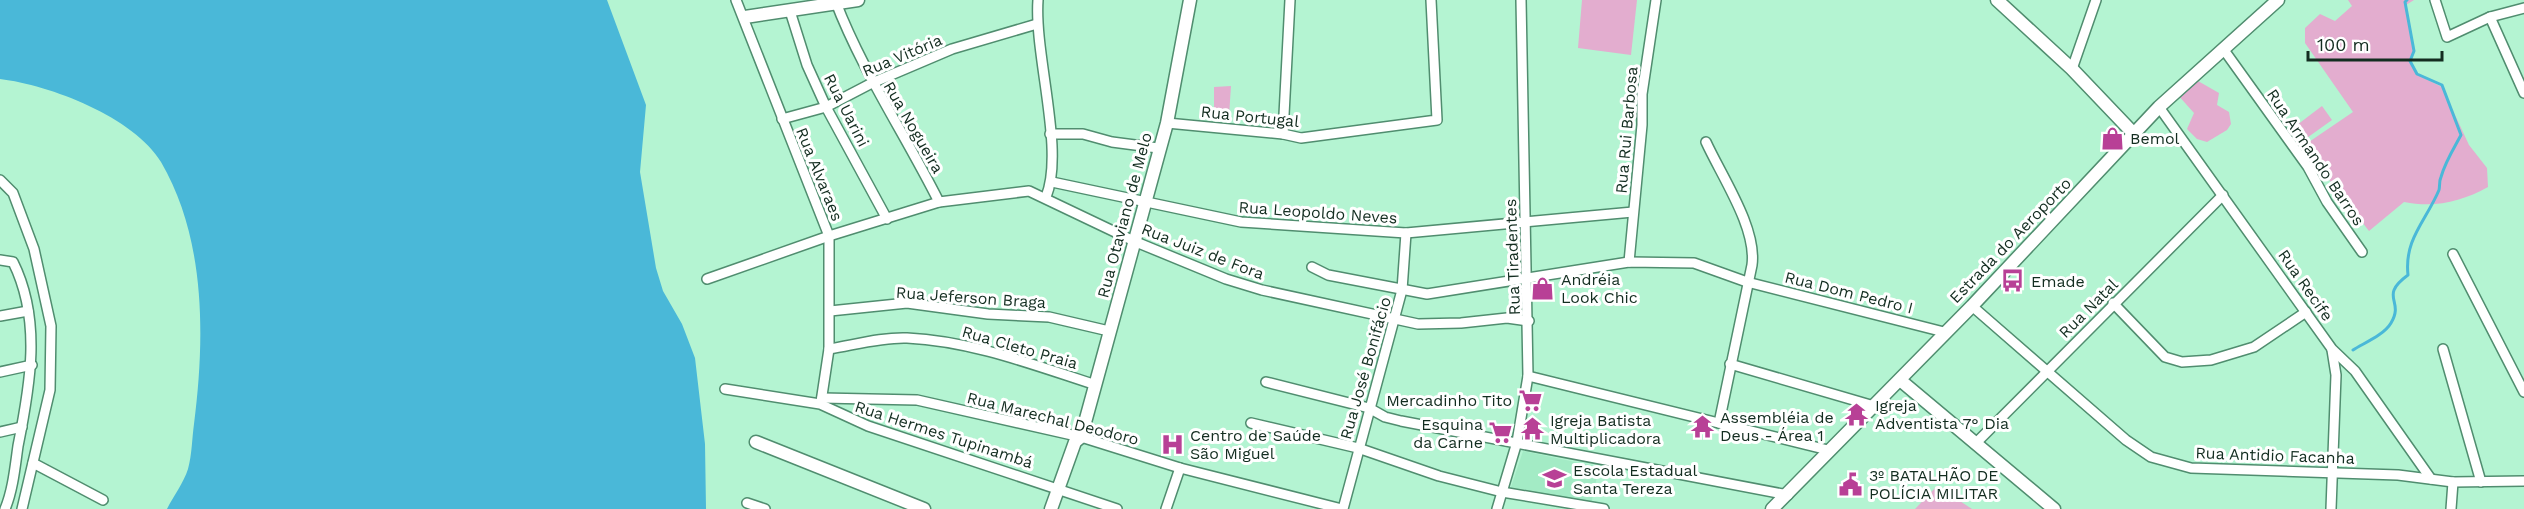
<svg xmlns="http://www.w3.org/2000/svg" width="2524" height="509" viewBox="0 0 2524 509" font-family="'Work Sans',sans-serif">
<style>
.built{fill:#a3ebc5}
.green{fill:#e3adcf}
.water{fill:#4ab8d8}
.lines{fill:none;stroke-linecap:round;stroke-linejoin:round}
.stream{stroke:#4ab8d8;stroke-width:3}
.minor-casing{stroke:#508d6f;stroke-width:12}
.tertiary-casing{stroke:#508d6f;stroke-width:15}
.minor{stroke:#fff;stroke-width:9}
.tertiary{stroke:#fff;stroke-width:12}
.labels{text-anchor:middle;stroke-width:6;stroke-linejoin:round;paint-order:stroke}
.street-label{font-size:16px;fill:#132d20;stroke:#fff}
.poi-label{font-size:16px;fill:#132d20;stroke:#fff;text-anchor:start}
</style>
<rect width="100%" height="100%" fill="#b4f4d2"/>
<polygon class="built" points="1523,451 1599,467 1591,505 1510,490"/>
<g class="green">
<polygon points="1582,0 1637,0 1631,55 1578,48"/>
<path d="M2348,0H2414L2406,5L2413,51L2409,60L2416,74L2442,87L2469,145L2487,168L2488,187C2461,202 2434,208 2404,202L2369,231L2303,146L2353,112L2305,43V28L2320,14L2335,21L2352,6Z"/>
<polygon points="2198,81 2219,93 2217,105 2229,112 2231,124 2227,130 2207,142 2197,139 2187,129 2194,113 2177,94"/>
<polygon points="1231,86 1229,116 1214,114 1214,87"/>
<polygon points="2322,106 2332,120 2304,140 2293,128"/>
<polygon points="1937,486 1972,509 1915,509"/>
</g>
<path class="water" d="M0,0H607L646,105L640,172L656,268L663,291L682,324L695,358L705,444L706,509H167C173,497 184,482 188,469C192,455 192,438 194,424C205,338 206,239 161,162C134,117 50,85 0,79Z"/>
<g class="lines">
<path class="stream" d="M2353,350C2364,343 2384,335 2391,323C2405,300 2378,297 2408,275C2404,239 2426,221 2439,190C2440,186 2439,181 2441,177C2445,162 2454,148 2461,135L2442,85L2417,74L2410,61L2414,51L2405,2L2407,0"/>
<defs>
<g id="minor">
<polyline points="736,0 829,236 829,349 821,402"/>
<path d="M835,0C862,71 905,134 939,202"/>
<path d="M1038,0C1034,55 1065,150 1046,197"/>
<polyline points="2435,0 2447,37 2490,17 2524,8"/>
<polyline points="790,11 807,65 826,107 887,219"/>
<polyline points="2490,17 2524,93"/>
<polyline points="2224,50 2308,167 2327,202 2362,252"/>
<polyline points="2072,69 2096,0"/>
<polyline points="2159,107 2332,349 2355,371 2431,479"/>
<polyline points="782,119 826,107 872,83 952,49 1037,24"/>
<polyline points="1167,123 1283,134 1301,138 1437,120 1431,0"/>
<polyline points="1050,134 1083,134 1112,142 1158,148"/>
<polyline points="1283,134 1290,0"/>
<path d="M1706,142C1722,177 1757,228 1752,265L1719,423"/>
<polyline points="0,180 13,193 34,249 51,326 50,390 22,509"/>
<polyline points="1052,182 1241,222 1406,233 1633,212"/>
<polyline points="2453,254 2524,392"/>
<path d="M0,260L13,262C42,320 30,386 18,446C15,467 13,490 5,509"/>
<polyline points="1629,262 1642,125 1642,94 1656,0"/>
<polyline points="1312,267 1328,275 1427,294 1629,262 1694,263 1747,282 1944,332"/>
<polyline points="707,279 829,236 939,202 1029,191 1136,242 1226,279 1262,290 1418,324 1461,323 1507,318 1529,321"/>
<polyline points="2113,303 2165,357 2182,362 2211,360 2254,347 2306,312"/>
<polyline points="1972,306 2126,440 2151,457 2191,468 2398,475 2453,482 2524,481"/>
<polyline points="830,311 907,303 988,314 1049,317 1109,331"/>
<polyline points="0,316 28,311"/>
<path d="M829,349C854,345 882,337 907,338C972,341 1034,365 1096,385"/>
<polyline points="2443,349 2481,482"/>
<polyline points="1730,364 1874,406"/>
<polyline points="0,372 32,365"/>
<polyline points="1528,376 1828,450"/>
<polyline points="1266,382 1369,408 1385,417 1401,421 1788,495"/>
<polyline points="725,389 820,404 868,426 1117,509"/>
<polyline points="822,398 917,400 1081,437 1180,468 1342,509"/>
<polyline points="1251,423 1358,448 1439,476 1502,492 1604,509"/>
<polyline points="0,432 22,427"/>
<polyline points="1975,444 2223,195"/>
<polyline points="33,463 103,500"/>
<polyline points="747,503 765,509"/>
<polyline points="1166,509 1180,468"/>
<polyline points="1343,509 1402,290 1406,233"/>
<polyline points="1497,509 1517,442 1528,376 1521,0"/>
<polyline points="2331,509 2336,375 2332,350"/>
<polyline points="2451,509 2453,482"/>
</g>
<g id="tertiary">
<polyline points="1997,0 2072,69 2134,134"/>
<polyline points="745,17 858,0"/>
<polyline points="1900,380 2054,509"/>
<polyline points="756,442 924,509"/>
<polyline points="1051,509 1075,442 1081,437 1167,123 1190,0"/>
<polyline points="1772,509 1972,306 2159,107 2278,0"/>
</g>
</defs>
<use href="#minor" class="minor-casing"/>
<use href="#tertiary" class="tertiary-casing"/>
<use href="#minor" class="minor"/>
<use href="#tertiary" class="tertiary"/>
</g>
<defs>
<symbol id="shop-bare" viewBox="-9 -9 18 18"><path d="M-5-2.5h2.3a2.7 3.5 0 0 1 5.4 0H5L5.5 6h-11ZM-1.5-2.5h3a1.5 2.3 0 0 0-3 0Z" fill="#b84096" stroke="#fff" stroke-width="2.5" paint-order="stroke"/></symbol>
<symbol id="bus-bare" viewBox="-9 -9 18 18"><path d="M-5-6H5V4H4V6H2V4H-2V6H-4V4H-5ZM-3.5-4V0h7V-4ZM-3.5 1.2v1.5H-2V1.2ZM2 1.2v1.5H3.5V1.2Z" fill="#b84096" stroke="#fff" stroke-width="2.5" paint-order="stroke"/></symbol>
<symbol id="supermarket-bare" viewBox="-9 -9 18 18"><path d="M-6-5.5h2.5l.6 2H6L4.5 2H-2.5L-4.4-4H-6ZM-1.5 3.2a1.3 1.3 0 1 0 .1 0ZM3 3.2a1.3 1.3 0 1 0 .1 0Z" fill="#b84096" stroke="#fff" stroke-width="2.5" paint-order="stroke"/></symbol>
<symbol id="temple-bare" viewBox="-9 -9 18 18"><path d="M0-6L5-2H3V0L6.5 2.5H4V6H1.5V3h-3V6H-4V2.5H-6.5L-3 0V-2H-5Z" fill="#b84096" stroke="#fff" stroke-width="2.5" paint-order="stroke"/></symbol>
<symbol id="hospital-bare" viewBox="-9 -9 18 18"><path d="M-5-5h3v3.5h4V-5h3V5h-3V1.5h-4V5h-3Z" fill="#b84096" stroke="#fff" stroke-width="2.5" paint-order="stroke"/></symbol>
<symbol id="school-bare" viewBox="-9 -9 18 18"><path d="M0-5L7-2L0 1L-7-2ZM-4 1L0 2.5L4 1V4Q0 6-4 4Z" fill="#b84096" stroke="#fff" stroke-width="2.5" paint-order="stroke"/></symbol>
<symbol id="civic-bare" viewBox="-9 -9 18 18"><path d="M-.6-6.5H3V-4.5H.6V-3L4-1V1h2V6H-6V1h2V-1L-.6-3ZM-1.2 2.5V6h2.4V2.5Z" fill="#b84096" stroke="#fff" stroke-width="2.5" paint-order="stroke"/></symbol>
</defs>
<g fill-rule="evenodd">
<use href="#shop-bare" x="2096" y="122" width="33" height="33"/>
<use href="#bus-bare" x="1996" y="264" width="33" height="33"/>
<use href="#shop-bare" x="1526" y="272" width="33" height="33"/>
<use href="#supermarket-bare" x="1514" y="384" width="33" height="33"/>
<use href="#temple-bare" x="1840" y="398" width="33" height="33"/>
<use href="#temple-bare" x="1686" y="410" width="33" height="33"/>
<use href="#temple-bare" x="1516" y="412" width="33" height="33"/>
<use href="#supermarket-bare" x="1484" y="416" width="33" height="33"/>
<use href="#hospital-bare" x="1156" y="428" width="33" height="33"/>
<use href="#school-bare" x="1538" y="462" width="33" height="33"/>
<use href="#civic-bare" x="1834" y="468" width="33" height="33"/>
</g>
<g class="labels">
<g class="street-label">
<text transform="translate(902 55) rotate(-23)" y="6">Rua Vitória</text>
<text transform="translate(847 110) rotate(63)" y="6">Rua Uarini</text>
<text transform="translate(1250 116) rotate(6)" y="6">Rua Portugal</text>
<text transform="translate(914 127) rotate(60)" y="6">Rua Nogueira</text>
<text transform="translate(1626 130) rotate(-85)" y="6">Rua Rui Barbosa</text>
<text transform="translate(2316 157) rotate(56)" y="6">Rua Armando Barros</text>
<text transform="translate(820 174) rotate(68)" y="6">Rua Alvaraes</text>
<text transform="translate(1318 212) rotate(4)" y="6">Rua Leopoldo Neves</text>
<text transform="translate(1124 215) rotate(-75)" y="6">Rua Otaviano de Melo</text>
<text transform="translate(2010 240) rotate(-46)" y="6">Estrada do Aeroporto</text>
<text transform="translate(1203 251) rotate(21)" y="6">Rua Juiz de Fora</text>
<text transform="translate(1512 257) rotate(-92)" y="6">Rua Tiradentes</text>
<text transform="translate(2306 285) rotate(55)" y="6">Rua Recife</text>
<text transform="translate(1849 292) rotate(14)" y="6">Rua Dom Pedro I</text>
<text transform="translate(971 297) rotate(4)" y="6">Rua Jeferson Braga</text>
<text transform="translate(2088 308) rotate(-45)" y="6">Rua Natal</text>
<text transform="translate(1020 347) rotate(16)" y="6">Rua Cleto Praia</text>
<text transform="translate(1365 368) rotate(-74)" y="6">Rua José Bonifácio</text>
<text transform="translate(1053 418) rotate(14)" y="6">Rua Marechal Deodoro</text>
<text transform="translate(944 434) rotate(18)" y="6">Rua Hermes Tupinambá</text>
<text transform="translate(2275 455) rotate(2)" y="6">Rua Antidio Facanha</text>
</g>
<g class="poi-label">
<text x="2130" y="144">Bemol</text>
<text x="1561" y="285">Andréia<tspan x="1561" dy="18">Look Chic</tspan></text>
<text x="2031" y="287">Emade</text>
<text x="1512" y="406" text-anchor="end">Mercadinho Tito</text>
<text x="1875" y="411">Igreja<tspan x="1875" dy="18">Adventista 7° Dia</tspan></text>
<text x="1720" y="423">Assembléia de<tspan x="1720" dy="18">Deus - Área 1</tspan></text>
<text x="1550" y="426">Igreja Batista<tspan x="1550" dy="18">Multiplicadora</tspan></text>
<text x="1483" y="430" text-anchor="end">Esquina<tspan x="1483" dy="18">da Carne</tspan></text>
<text x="1190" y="441">Centro de Saúde<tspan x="1190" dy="18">São Miguel</tspan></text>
<text x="1573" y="476">Escola Estadual<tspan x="1573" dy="18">Santa Tereza</tspan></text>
<text x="1869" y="481">3º BATALHÃO DE<tspan x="1869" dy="18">POLÍCIA MILITAR</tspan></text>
</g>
</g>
<path d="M2308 51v9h134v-9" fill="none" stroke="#132d20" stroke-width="3"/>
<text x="2317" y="51" font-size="18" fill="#132d20" stroke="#ffffff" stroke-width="4.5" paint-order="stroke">100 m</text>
</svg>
